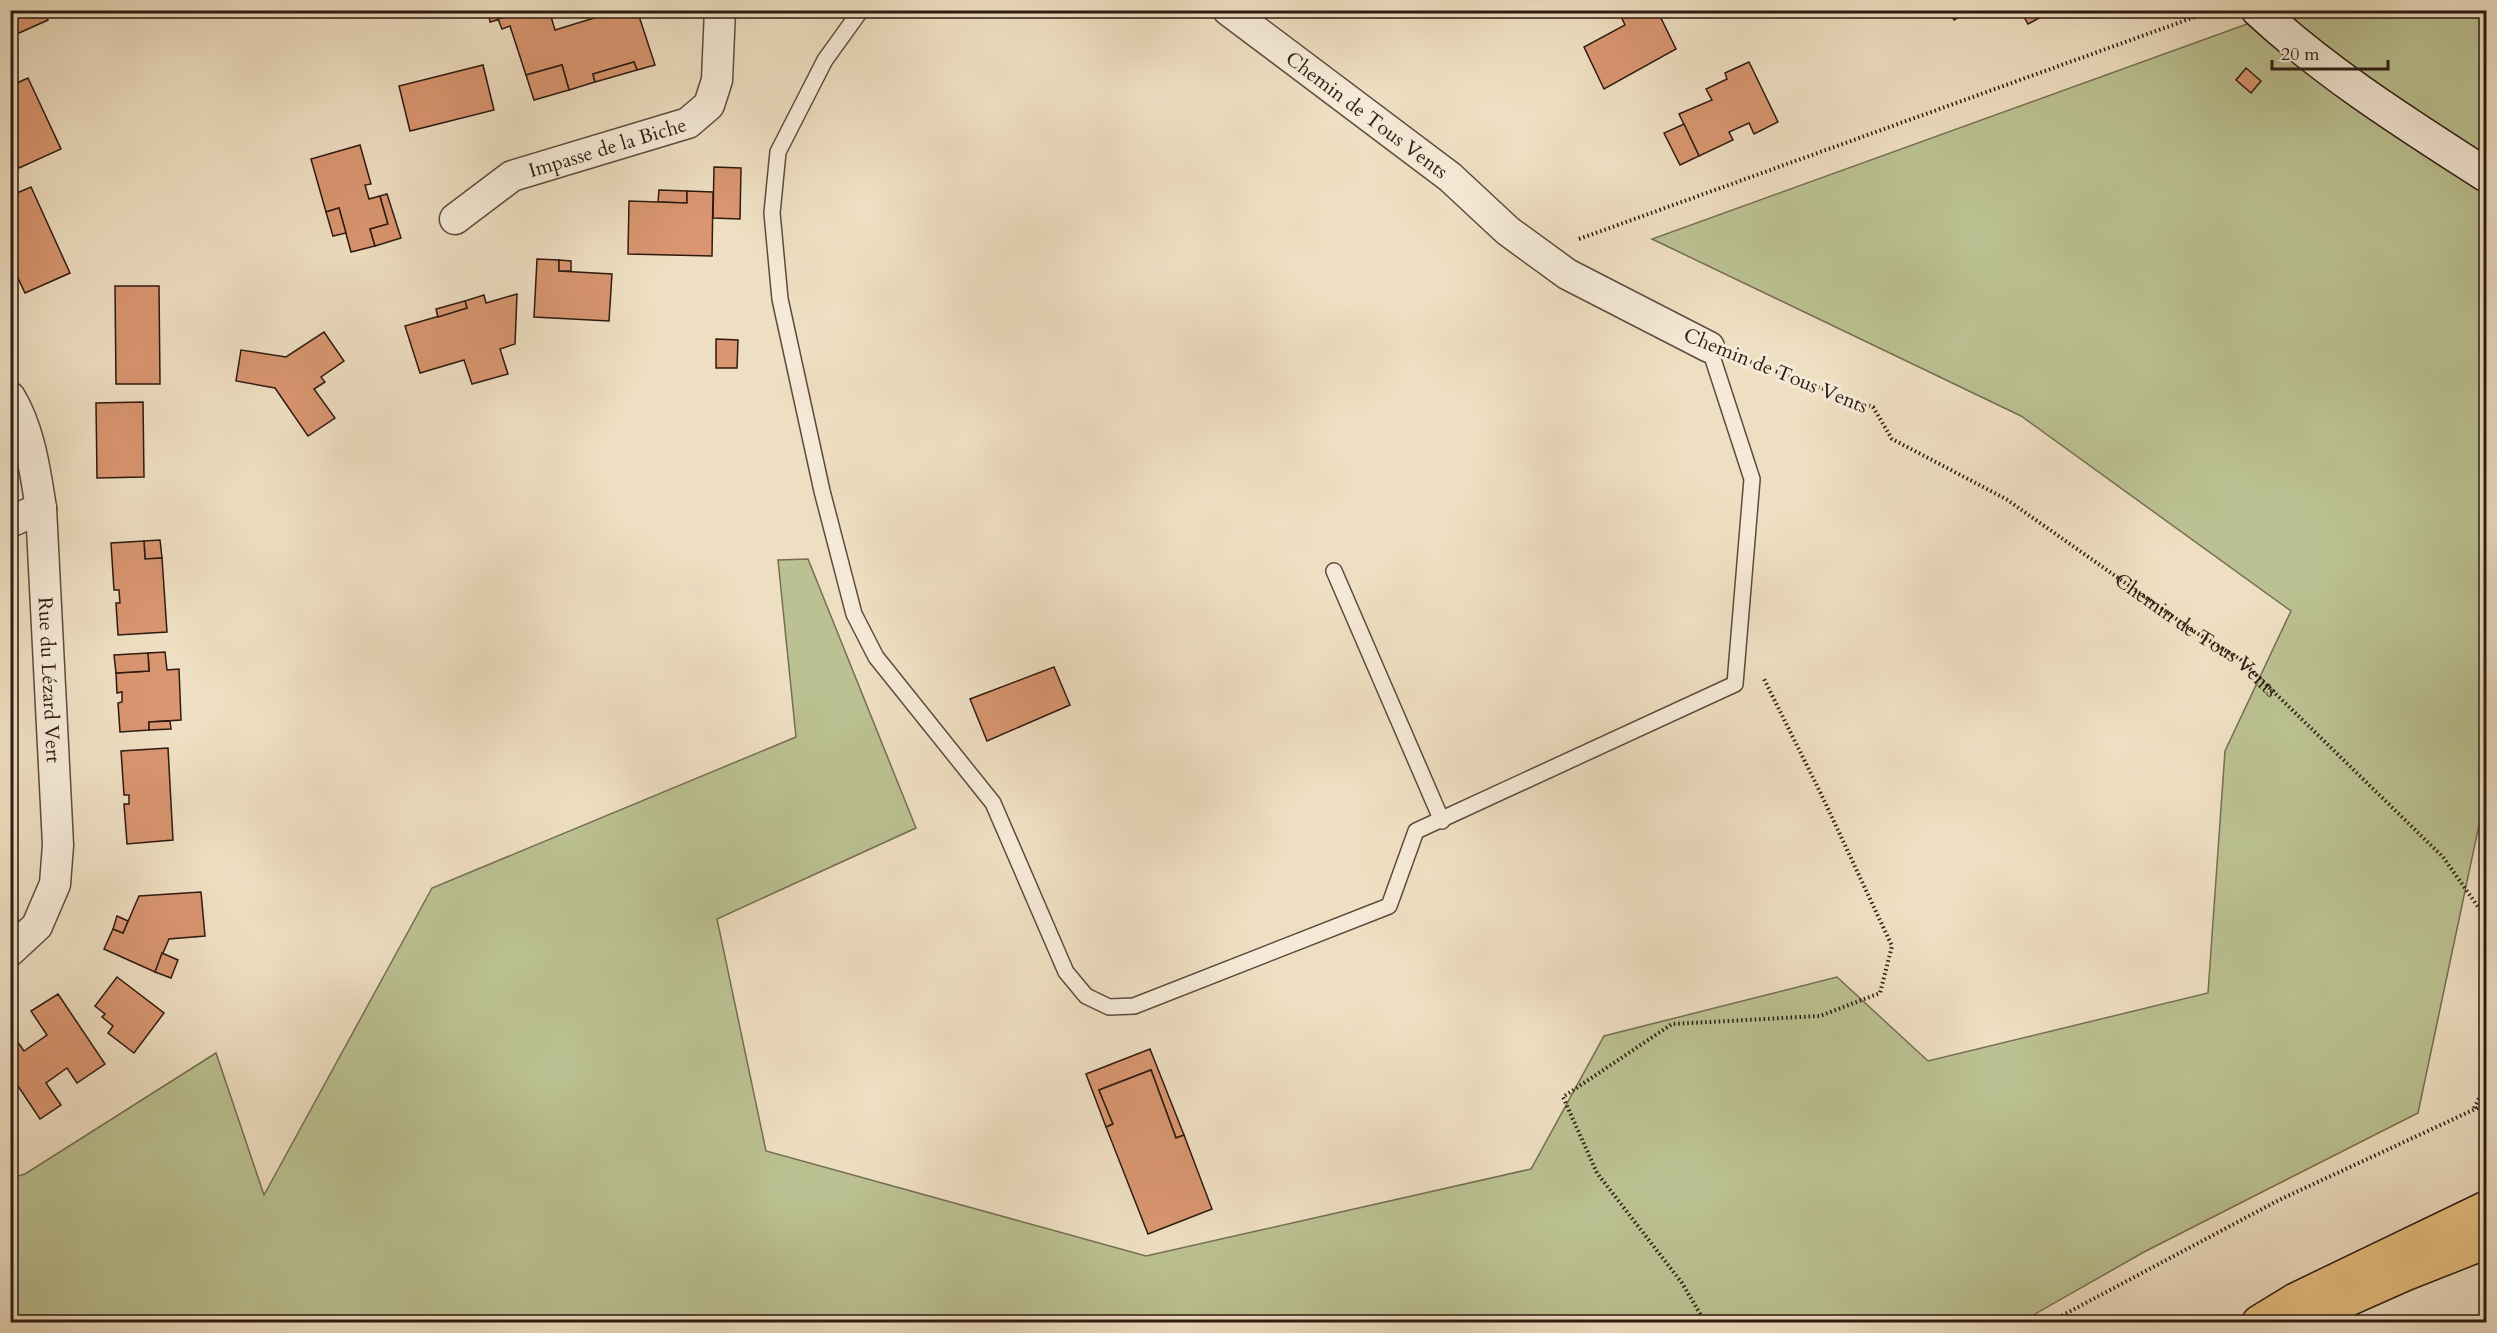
<svg xmlns="http://www.w3.org/2000/svg" width="2497" height="1333" viewBox="0 0 2497 1333" font-family="Cardo,serif">
<style>
.green{fill:#bbc192;stroke:#746e52;stroke-width:1.5}
.building{fill:#d99671;stroke:#2d1a11;stroke-width:1.5}
.lines{fill:none;stroke-linecap:round;stroke-linejoin:round}
.lane-casing{stroke:#5e4b3d;stroke-width:18}
.street-casing{stroke:#5e4b3d;stroke-width:33}
.secondary-casing{stroke:#2d1a11;stroke-width:36}
.primary-casing{stroke:#2d1a11;stroke-width:36}
.path{stroke:#2d1a11;stroke-width:4;stroke-dasharray:1.5 3;stroke-linecap:butt}
.lane{stroke:#f5ead7;stroke-width:15}
.street{stroke:#f5ead7;stroke-width:30}
.secondary{stroke:#f5ead7;stroke-width:33}
.primary{stroke:#e8c081;stroke-width:33}
.labels{text-anchor:middle;stroke-width:6;stroke-linejoin:round;paint-order:stroke}
.street-label{font-size:20px;fill:#2d1a11;stroke:#f5ead7}
</style>
<rect width="100%" height="100%" fill="#efdfc2"/>
<filter id="stains"><feTurbulence type="fractalNoise" baseFrequency=".00333" numOctaves="4"/><feColorMatrix values="0 0 0 0 .2 0 0 0 0 .09 0 0 0 0 .02 0 0 0 .5 -.17"/></filter>
<radialGradient id="worn" r=".72"><stop offset=".6" stop-color="#630" stop-opacity="0"/><stop offset="1" stop-color="#630" stop-opacity=".3"/></radialGradient>
<polygon class="green" points="2283,11 2486,11 2486,792 2418,1113 2144,1252 2021,1322 11,1322 11,1178 25,1174 216,1053 264,1195 432,888 796,737 778,560 808,559 916,828 717,919 766,1151 1146,1256 1531,1169 1604,1036 1837,977 1928,1061 2208,993 2225,751 2291,611 2021,416 1652,239"/>
<g class="building">
<polygon points="10,10 44,10 48,20 10,37"/>
<rect x="176" y="10" width="18" height="7"/>
<polygon points="488,10 521,10 522,13 490,22"/>
<polygon points="529,10 549,10 555,30 620,10 637,10 655,65 637,70 634,62 593,74 595,82 569,90 562,65 526,75 510,26 502,29 498,19"/>
<polygon points="1657,10 1676,49 1604,89 1584,47 1625,25 1618,10"/>
<polygon points="1949,10 1972,10 1954,20"/>
<polygon points="2020,10 2042,10 2045,15 2028,24"/>
<polygon points="634,62 637,70 595,82 593,74"/>
<polygon points="1749,62 1778,122 1754,134 1749,123 1729,132 1733,140 1699,156 1679,114 1712,100 1706,89 1727,79 1725,73"/>
<polygon points="483,65 494,110 410,131 399,86"/>
<polygon points="562,65 569,90 534,100 526,75"/>
<polygon points="2246,68 2261,81 2251,93 2236,80"/>
<polygon points="28,78 61,149 19,168 10,150 10,86"/>
<polygon points="1684,124 1699,156 1680,165 1664,133"/>
<polygon points="360,145 371,184 365,185 369,199 380,196 388,224 370,229 375,246 351,252 339,208 326,212 311,159"/>
<polygon points="714,167 741,168 740,219 713,218"/>
<polygon points="31,187 70,273 25,293 10,261 17,258 10,243 10,196"/>
<polygon points="659,190 687,191 687,203 658,202"/>
<polygon points="687,191 713,192 712,256 628,254 629,201 687,203"/>
<polygon points="387,194 401,238 375,246 370,229 388,224 380,196"/>
<polygon points="339,208 346,233 333,236 326,212"/>
<polygon points="537,259 559,260 559,271 612,274 609,321 534,317"/>
<polygon points="559,260 571,261 571,271 559,271"/>
<polygon points="115,286 159,286 160,384 116,384"/>
<polygon points="517,294 515,344 500,349 508,374 472,384 464,360 420,373 405,326 467,308 465,301 484,295 486,303"/>
<polygon points="465,301 467,308 438,317 436,309"/>
<polygon points="324,332 344,361 321,377 325,382 314,389 335,418 308,436 275,388 236,381 241,350 286,357"/>
<polygon points="716,339 738,340 737,368 716,368"/>
<polygon points="143,402 144,477 97,478 96,403"/>
<polygon points="160,540 162,558 145,559 144,541"/>
<polygon points="144,541 145,559 162,558 167,632 118,635 116,603 120,603 119,590 114,590 111,543"/>
<polygon points="165,652 167,670 179,669 181,720 149,722 149,730 120,732 118,703 122,702 122,692 117,693 116,673 149,671 148,653"/>
<polygon points="148,653 149,671 116,673 114,655"/>
<polygon points="1054,667 1070,705 987,741 970,699"/>
<polygon points="170,721 171,729 149,730 149,722"/>
<polygon points="168,748 173,840 127,844 124,804 129,804 129,795 124,795 121,751"/>
<polygon points="201,892 205,936 169,939 155,972 104,949 113,929 123,933 139,896"/>
<polygon points="117,916 128,921 123,933 113,929"/>
<polygon points="162,953 178,960 171,978 155,972"/>
<polygon points="117,977 164,1013 134,1053 108,1033 113,1026 102,1017 105,1014 95,1006"/>
<polygon points="58,994 105,1064 77,1083 67,1068 46,1083 61,1105 40,1119 10,1074 10,1045 17,1041 24,1051 47,1035 31,1011"/>
<polygon points="1150,1049 1184,1135 1176,1138 1151,1070 1099,1090 1113,1124 1106,1127 1086,1074"/>
<polygon points="1151,1070 1176,1138 1184,1135 1212,1209 1148,1234 1106,1127 1113,1124 1099,1090"/>
</g>
<g class="lines">
<defs>
<g id="lane">
<polyline points="861,10 825,60 778,152 772,213 780,299 822,491 854,614 876,657 993,803 1066,972 1086,996 1109,1007 1134,1006 1389,906 1416,831 1735,684 1752,479 1709,347"/>
<polyline points="1334,571 1442,821"/>
</g>
<g id="street">
<path id="s2" d="M1228,10L1450,177L1508,231L1567,274L1709,347"/>
<path id="s3" d="M455,219L512,176L688,123L709,105L717,80L720,10"/>
<path id="s4" d="M10,397C30,430 35,471 41,508L58,845L55,884L37,926L10,951"/>
<polyline points="10,522 41,508"/>
</g>
<path id="secondary" d="M2258,10C2327,74 2407,124 2486,175"/>
<g id="primary">
<polyline points="2259,1322 2295,1300 2486,1208"/>
<polyline points="2297,1322 2405,1274 2486,1242"/>
</g>
</defs>
<use href="#lane" class="lane-casing"/>
<use href="#street" class="street-casing"/>
<use href="#secondary" class="secondary-casing"/>
<use href="#primary" class="primary-casing"/>
<g class="path">
<polyline points="1579,239 2214,10"/>
<path id="s1" d="M1742,359L1873,407L1892,439L2006,499L2195,632L2240,659L2443,857L2486,918"/>
<polyline points="2474,1108 2486,1085"/>
<polyline points="1705,1322 1682,1283 1597,1173 1563,1097 1672,1024 1820,1016 1880,993 1892,946 1822,796 1764,679"/>
<polyline points="2050,1322 2279,1200 2486,1104"/>
</g>
<use href="#lane" class="lane"/>
<use href="#street" class="street"/>
<use href="#secondary" class="secondary"/>
<use href="#primary" class="primary"/>
</g>
<g class="labels">
<g class="street-label">
<text dy="7" stroke="none"><textPath href="#s2" startOffset="174">Chemin de Tous Vents</textPath></text>
<text dy="7" stroke="none"><textPath href="#s3" startOffset="171">Impasse de la Biche</textPath></text>
<text transform="translate(1776 370) rotate(22)" y="7">Chemin de Tous Vents</text>
<text dy="7" stroke="none"><textPath href="#s1" startOffset="540">Chemin de Tous Vents</textPath></text>
<text dy="7" stroke="none"><textPath href="#s4" startOffset="288">Rue du Lézard Vert</textPath></text>
</g>
</g>
<rect width="2497" height="1333" fill="none" stroke="#efdfc2" stroke-width="36"/>
<rect x="12" y="12" width="2473" height="1309" fill="none" stroke="#2d1a11" stroke-width="3"/>
<rect x="18" y="18" width="2461" height="1297" fill="none" stroke="#2d1a11" stroke-width="1.5"/>
<path d="M2272 60v9h116v-9" fill="none" stroke="#2d1a11" stroke-width="3"/>
<text x="2281" y="60" font-size="18" fill="#2d1a11" stroke="#f5ead7" stroke-width="4.5" paint-order="stroke">20 m</text>
<rect width="100%" height="100%" filter="url(#stains)"/>
<rect width="100%" height="100%" fill="url(#worn)"/>
</svg>
